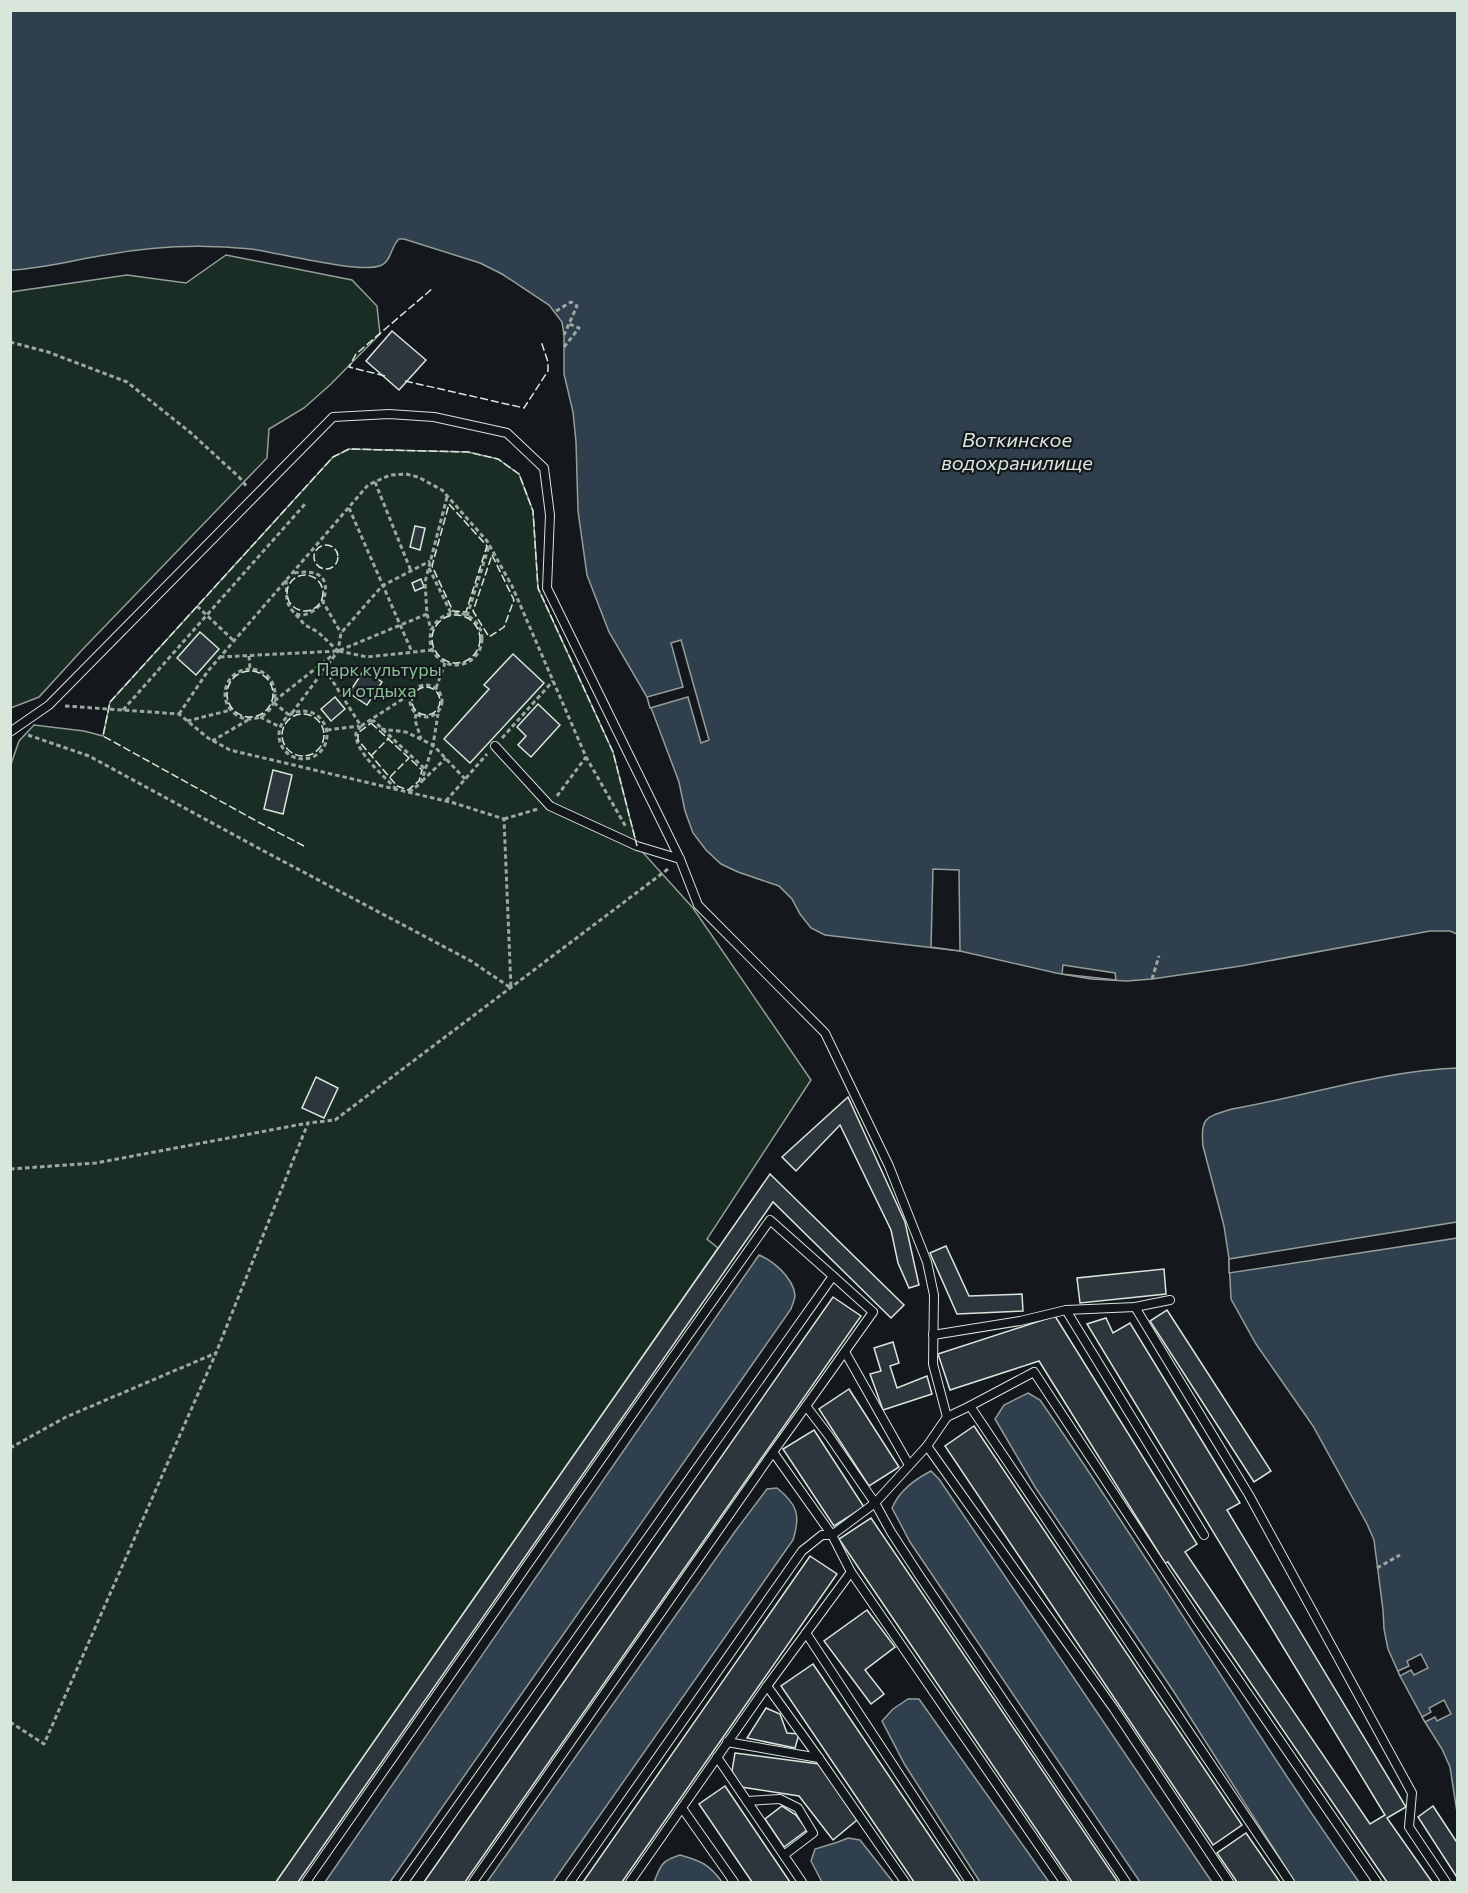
<svg xmlns="http://www.w3.org/2000/svg" width="1468" height="1893" viewBox="0 0 1468 1893" font-family="Commissioner,sans-serif">
<style>
.green{fill:#1a2d24;stroke:#939e99;stroke-width:1.5}
.water{fill:#2f3f4d;stroke:#939e99;stroke-width:1.5}
.pier{fill:#14181c;stroke:#939e99;stroke-width:1.5}
.building{fill:#2c363c;stroke:#d8e6dc;stroke-width:1.5}
.lines{fill:none;stroke-linecap:round;stroke-linejoin:round}
.lane-casing{stroke:#d8e6dc;stroke-width:10}
.path{stroke:#9da8a2;stroke-width:3;stroke-dasharray:4.5 3;stroke-linecap:butt}
.lane{stroke:#14181c;stroke-width:8}
.fence{stroke:#d8e6dc;stroke-width:1.5;stroke-dasharray:8 3;stroke-linecap:butt}
.labels{text-anchor:middle;stroke-width:4.5;stroke-linejoin:round;paint-order:stroke}
.park-label{font-size:18px;fill:#8ac095;stroke:#14181c}
.water-label{font-size:20px;font-style:italic;fill:#d8e6dc;stroke:#14181c}
</style>
<rect width="100%" height="100%" fill="#14181c"/>
<g class="green">
<polygon points="226,255 352,280 377,306 380,334 331,384 304,408 269,429 267,458 82,650 39,697 11,708 11,292 127,275 186,283"/>
<polygon points="349,449 468,452 498,459 519,474 533,511 538,588 613,752 637,846 693,908 811,1080 707,1239 718,1248 276,1882 11,1882 10,767 19,741 34,725 84,731 103,736 110,702 333,457"/>
</g>
<g class="water">
<path d="M10,11H1457V934L1450,931H1430L1241,966L1152,979L1127,981L1091,979L1056,973L960,951L825,935L811,928L800,914L792,899L779,886L738,872L721,864L706,850L693,833L685,811L679,782L647,697L609,632L587,575L578,511L576,442L573,412L564,374V335L562,322L549,305L502,274L480,263L404,239H399C391,246 391,261 382,265C363,275 276,252 251,249C203,244 153,246 105,255C74,260 42,269 11,270Z"/>
<path d="M1457,1068V1812L1450,1767L1442,1749L1425,1722L1400,1676L1388,1649L1384,1629L1383,1610L1374,1540L1367,1524L1313,1426L1256,1344L1231,1299L1229,1259L1224,1226L1203,1146C1200,1117 1206,1117 1232,1109C1307,1096 1381,1071 1457,1068Z"/>
<path d="M759,1255C774,1261 793,1278 795,1295C795,1300 792,1305 791,1309L390,1882H325Z"/>
<path d="M1028,1393L1040,1400C1150,1558 1248,1725 1359,1882H1295L1174,1692L1035,1487L995,1419L1004,1405Z"/>
<path d="M931,1471L939,1479L1212,1882H1140L910,1542L892,1508C900,1490 914,1480 931,1471Z"/>
<path d="M777,1488C797,1504 801,1515 793,1540L553,1882H487L734,1533L767,1489Z"/>
<polygon points="908,1699 919,1699 1049,1882 980,1882 905,1765 882,1721 893,1709"/>
<polygon points="848,1838 860,1840 893,1882 822,1882 811,1861 815,1849 838,1842"/>
<path d="M680,1855C701,1861 709,1864 722,1882H654C661,1865 661,1861 680,1855Z"/>
</g>
<g class="pier">
<polygon points="681,640 709,740 701,743 688,697 650,708 647,697 683,687 671,643"/>
<polygon points="933,869 959,870 960,951 931,947"/>
<polygon points="1063,965 1115,973 1116,980 1062,974"/>
<polygon points="1457,1222 1457,1238 1229,1273 1229,1259"/>
<polygon points="1421,1654 1428,1668 1414,1675 1411,1670 1400,1676 1398,1671 1409,1666 1407,1661"/>
<polygon points="1444,1700 1451,1714 1437,1721 1435,1717 1425,1722 1422,1717 1431,1712 1429,1708"/>
</g>
<g class="building">
<polygon points="392,331 426,360 399,390 366,361"/>
<polygon points="415,526 425,528 420,550 410,547"/>
<polygon points="421,579 424,587 415,591 412,583"/>
<polygon points="200,632 219,649 196,675 177,658"/>
<polygon points="513,654 544,683 470,763 444,739 489,689 484,685"/>
<polygon points="364,670 382,682 367,705 349,693"/>
<polygon points="335,697 345,709 331,721 321,709"/>
<polygon points="538,704 560,725 531,757 518,745 526,736 517,727"/>
<polygon points="273,770 292,775 283,814 264,809"/>
<polygon points="316,1077 338,1088 324,1118 302,1108"/>
<polygon points="848,1097 905,1222 919,1285 909,1288 898,1263 891,1230 840,1125 796,1171 782,1157"/>
<polygon points="770,1174 904,1305 891,1318 773,1202 298,1882 276,1882"/>
<polygon points="946,1246 969,1296 1022,1294 1023,1311 957,1314 930,1253"/>
<polygon points="1164,1269 1166,1294 1080,1303 1077,1278"/>
<polygon points="833,1297 861,1316 465,1882 424,1882"/>
<polygon points="1167,1310 1271,1471 1254,1482 1150,1321"/>
<polygon points="1055,1316 1197,1544 1185,1552 1370,1824 1385,1815 1087,1324 1106,1318 1113,1333 1130,1323 1240,1503 1227,1510 1406,1807 1387,1818 1432,1882 1387,1882 1168,1562 1165,1563 1039,1361 950,1390 938,1354"/>
<polygon points="893,1342 899,1363 890,1366 897,1388 927,1376 932,1394 883,1410 870,1374 881,1371 874,1348"/>
<polygon points="849,1389 899,1467 869,1486 819,1409"/>
<polygon points="974,1426 1242,1825 1213,1845 945,1446"/>
<polygon points="814,1430 864,1507 834,1526 783,1449"/>
<polygon points="871,1518 1118,1882 1072,1882 839,1539"/>
<polygon points="810,1556 837,1574 622,1882 583,1882"/>
<polygon points="867,1610 895,1647 865,1670 884,1694 871,1704 824,1641"/>
<polygon points="813,1664 961,1882 914,1882 781,1686"/>
<polygon points="766,1708 780,1714 787,1733 799,1734 795,1748 747,1738"/>
<polygon points="735,1753 819,1764 857,1820 833,1840 799,1796 741,1787 732,1771"/>
<polygon points="725,1786 790,1882 752,1882 699,1804"/>
<polygon points="782,1806 796,1815 807,1830 784,1847 765,1819"/>
<polygon points="1433,1806 1458,1844 1458,1879 1418,1817"/>
<polygon points="1246,1833 1280,1882 1237,1882 1217,1853"/>
</g>
<g class="lines">
<defs>
<g id="lane">
<polyline points="10,732 49,705 333,417 389,414 434,417 507,433 544,468 550,515 547,588 680,859 698,905 825,1033 889,1166 927,1262 934,1295 933,1364 947,1417 927,1446 875,1503 832,1535 822,1535 802,1551 570,1882"/>
<polyline points="495,746 550,806 637,846 680,859"/>
<polyline points="1135,1307 1249,1495 1412,1793 1409,1827 1446,1882"/>
<polyline points="1066,1310 1204,1535"/>
<polyline points="933,1335 1020,1321 1066,1310 1135,1307 1170,1300"/>
<polyline points="845,1352 909,1465"/>
<polyline points="947,1417 970,1406"/>
<polyline points="927,1446 1114,1709 1229,1882"/>
<polyline points="851,1572 832,1535 773,1452 806,1406 829,1436 875,1503 891,1532 919,1575 1126,1882"/>
<polyline points="806,1633 970,1882"/>
<polyline points="767,1686 819,1758 905,1882"/>
<polyline points="727,1742 819,1758"/>
<polyline points="717,1757 802,1882"/>
<polyline points="747,1801 780,1799 798,1808 813,1833 784,1855"/>
<polyline points="682,1808 734,1882"/>
<polyline points="306,1882 646,1395 770,1220 833,1276"/>
<polyline points="404,1882 833,1276 873,1312 806,1406"/>
<polyline points="473,1882 773,1452"/>
<polyline points="630,1882 767,1686 851,1572 1064,1882"/>
<polyline points="1290,1882 970,1406 1034,1372 1198,1621 1377,1882"/>
</g>
</defs>
<use href="#lane" class="lane-casing"/>
<g class="path">
<polyline points="556,311 571,302 577,306 564,335"/>
<polyline points="10,342 48,352 127,382 191,433 239,477 247,487"/>
<polyline points="564,347 579,328 569,324"/>
<polyline points="375,482 411,571"/>
<polyline points="349,508 412,652"/>
<polyline points="429,568 451,613"/>
<path d="M294,573C319,569 331,577 323,602L341,633"/>
<polyline points="286,580 287,601 290,608 305,625 318,632 338,651"/>
<polyline points="197,606 234,641"/>
<circle cx="456" cy="639" r="26"/>
<path d="M296,614C307,618 316,609 323,602"/>
<polyline points="427,614 431,630"/>
<polyline points="467,616 489,546"/>
<polyline points="339,651 367,657 433,650"/>
<polyline points="249,656 250,669"/>
<polyline points="220,657 338,651 427,614 425,582 447,497"/>
<polyline points="325,669 361,726 412,693"/>
<circle cx="250" cy="694" r="25"/>
<circle cx="426" cy="701" r="16"/>
<polyline points="436,688 445,663"/>
<polyline points="65,706 179,714 208,738 230,750 454,803 504,819 511,988"/>
<polyline points="123,710 305,504"/>
<circle cx="303" cy="735" r="24"/>
<polyline points="292,713 338,651 341,633 382,586 430,561"/>
<polyline points="179,714 208,671 368,485 390,475 406,474 418,477 442,490 487,541 512,586 586,757 626,827"/>
<polyline points="416,714 415,720 421,739"/>
<polyline points="289,715 273,702 334,654"/>
<polyline points="260,717 280,727"/>
<polyline points="187,721 231,710"/>
<polyline points="371,721 374,721 425,769"/>
<path d="M361,726L356,733C354,751 384,776 396,789"/>
<polyline points="381,729 406,732 433,745 465,779"/>
<polyline points="327,730 359,726"/>
<polyline points="28,735 89,756 260,849 471,961 511,988"/>
<polyline points="502,738 553,681"/>
<polyline points="212,741 248,720"/>
<polyline points="422,781 446,758"/>
<polyline points="409,792 421,783 433,745 438,714"/>
<polyline points="557,796 586,757"/>
<polyline points="446,801 487,754"/>
<polyline points="504,819 538,809"/>
<polyline points="1152,979 1159,956"/>
<polyline points="10,1169 96,1163 308,1123"/>
<polyline points="10,1448 66,1417 216,1353"/>
<polyline points="1377,1568 1400,1555"/>
<polyline points="10,1722 44,1744 216,1353 308,1123 335,1120 668,869"/>
</g>
<use href="#lane" class="lane"/>
<g class="fence">
<polyline points="385,376 349,367 356,354 433,288"/>
<polyline points="405,381 524,408 548,371 548,362 541,341"/>
<polygon points="449,504 487,546 466,612 453,611 432,566"/>
<circle cx="326" cy="557" r="12"/>
<polygon points="492,555 514,600 504,627 489,637 473,611"/>
<circle cx="305" cy="593" r="18"/>
<circle cx="456" cy="639" r="24"/>
<circle cx="250" cy="694" r="23"/>
<circle cx="426" cy="701" r="14"/>
<circle cx="303" cy="735" r="21"/>
<polygon points="371,723 422,770 419,781 408,790 397,786 358,740 358,733"/>
<polyline points="371,756 389,738"/>
<polyline points="390,777 409,758"/>
<polyline points="304,846 260,823 103,736 110,702 333,457 349,449 468,452 498,459 519,474 533,511 538,588 613,752 637,846"/>
</g>
</g>
<g class="labels">
<g class="park-label">
<text x="379" y="676">Парк культуры<tspan x="379" dy="21">и отдыха</tspan></text>
</g>
<g class="water-label">
<text x="1017" y="447">Воткинское<tspan x="1017" dy="23">водохранилище</tspan></text>
</g>
</g>
<rect width="1468" height="1893" fill="none" stroke="#d8e6dc" stroke-width="24"/>
</svg>
